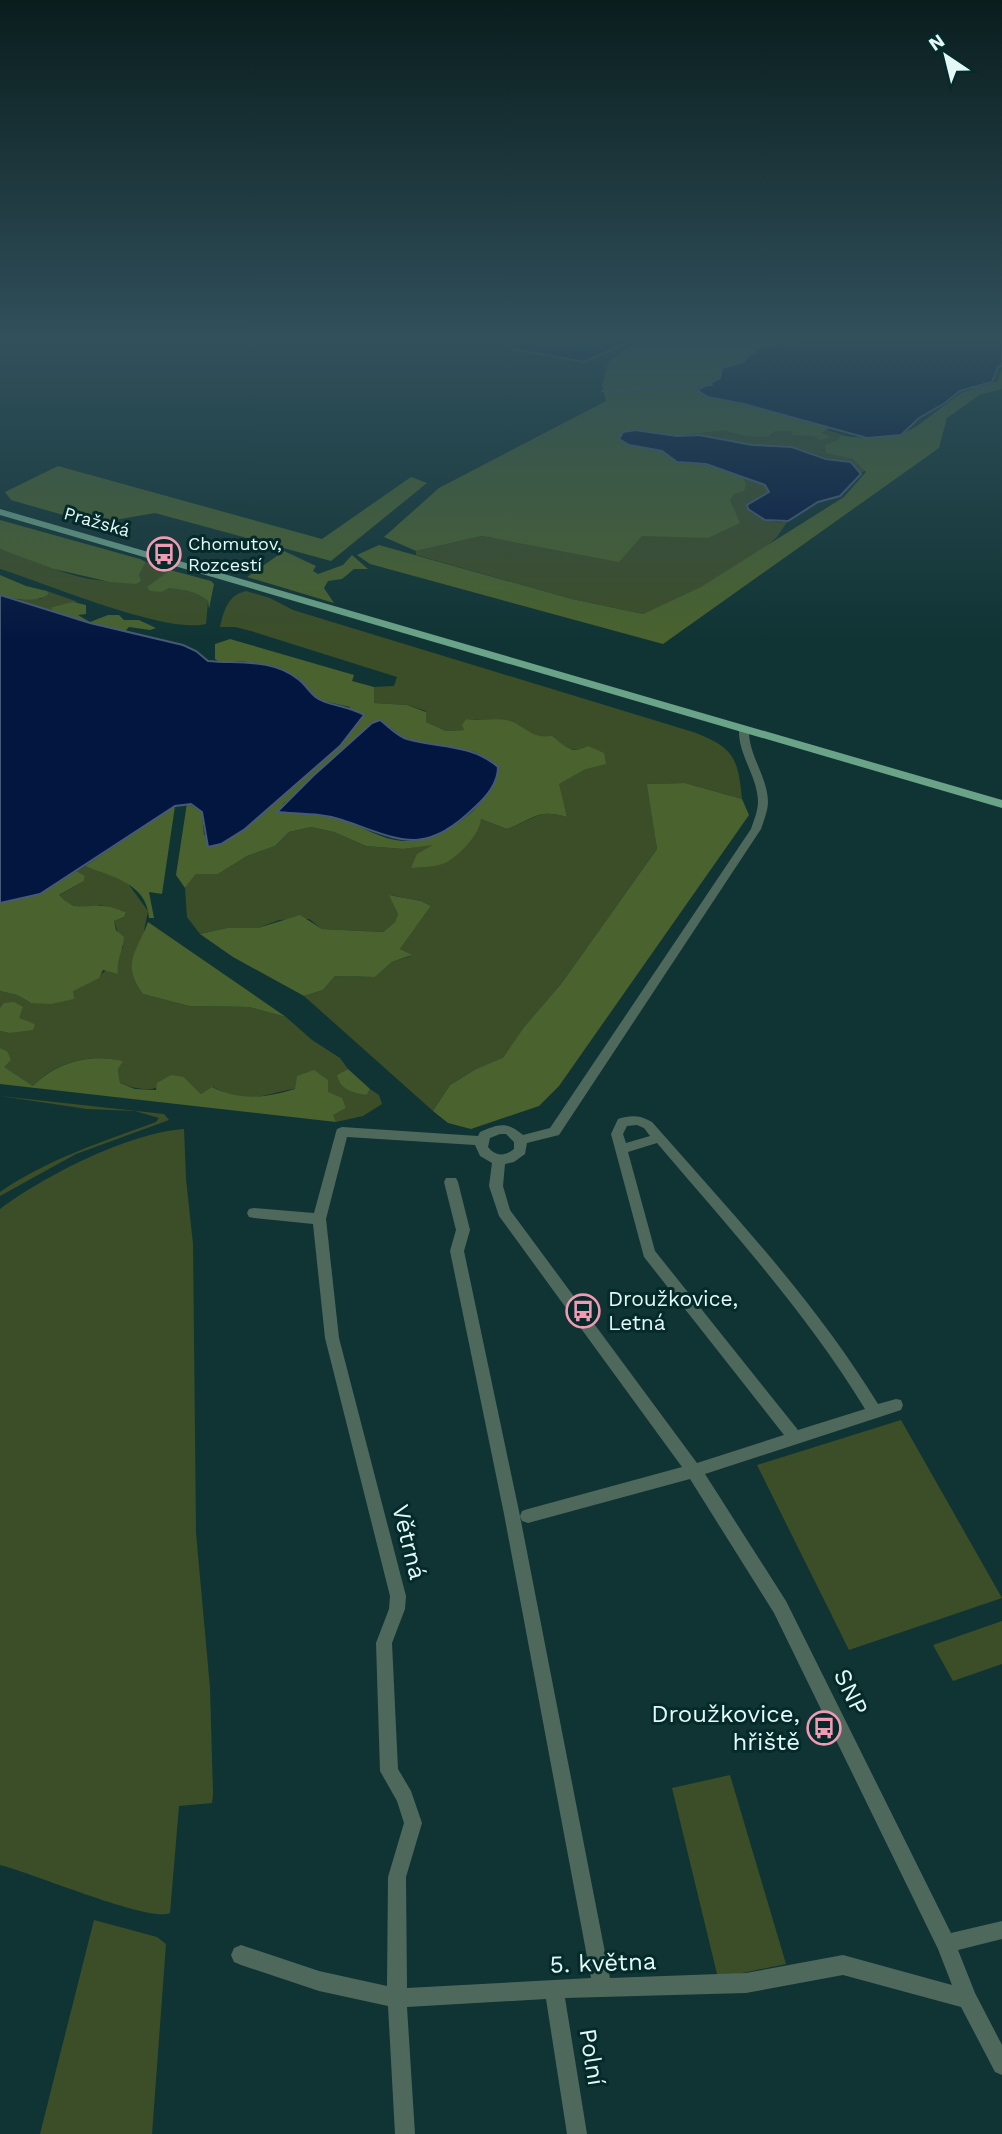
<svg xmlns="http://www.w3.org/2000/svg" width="1002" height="2134" viewBox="0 0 1002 2134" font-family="'Work Sans',sans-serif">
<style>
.green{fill:#3c4e28}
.forest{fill:#49622e;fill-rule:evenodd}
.water{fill:#031640;stroke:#465a77;stroke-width:2}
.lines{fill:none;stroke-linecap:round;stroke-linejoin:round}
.stream{stroke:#465a77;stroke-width:2}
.minor{fill:#4e695c;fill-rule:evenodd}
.major{fill:#6ba388;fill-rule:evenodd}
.labels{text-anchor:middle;stroke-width:6;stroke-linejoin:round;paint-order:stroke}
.far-street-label{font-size:18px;fill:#e4f8f8;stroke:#042a2a}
.far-poi-label{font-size:18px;fill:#e4f8f8;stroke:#042a2a;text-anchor:start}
.poi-label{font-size:21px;fill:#e4f8f8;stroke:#042a2a;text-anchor:start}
.near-street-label{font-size:24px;fill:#e4f8f8;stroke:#042a2a}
.near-poi-label{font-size:24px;fill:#e4f8f8;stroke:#042a2a;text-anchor:end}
</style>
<rect width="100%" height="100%" fill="#103434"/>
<g class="green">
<polygon points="664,412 795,420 866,442 903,447 861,473 852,461 827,458 792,446 752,445 699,435"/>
<path d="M705,465L764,485L769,491L746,505L747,509C760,519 770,523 787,522L777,537L751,560L714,583L643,614L572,599L416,555V551L482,536L516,542Z"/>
<path d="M0,549C42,561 94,594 139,575L146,562L170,570L148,587L162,592L169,587C183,589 197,592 208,601L206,624C164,634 46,583 0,569Z"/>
<polygon points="47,591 78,602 52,607 52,612 15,600 40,599 49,594"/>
<path d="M246,591L270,598L293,610L693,732C734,747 738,758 742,799L685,783L648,784L657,849L561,984L524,1027L503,1059L476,1069L450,1085L433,1111L304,996L323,990L335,976L375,977L392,962L411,956L400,949L431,906L421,901L390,895L398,914L395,922L383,932L322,929L309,919L279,920L258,928H227L200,934L187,917L185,888L196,874H218L247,856L275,846L289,832L311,827L334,832L366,846L403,849L435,844L411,868L481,819L507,829C534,820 537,808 567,817L558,784L586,769L589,746L581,750L565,748C556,737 547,739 535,736C527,734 524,726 516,724C500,718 483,721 466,719L464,730L446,731L426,722V711L407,705L374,703V687L394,686L397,677L251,631L235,627H220C224,610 228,595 246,591Z"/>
<path d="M85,866L127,882L148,911L144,931L143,994L189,1006L249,1007L286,1017L312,1040L340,1058L348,1069L338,1075L367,1095L370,1089L379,1095L382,1104L363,1116L336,1122L332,1115L346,1108L341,1098C328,1093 308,1087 293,1089C257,1096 249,1105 213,1087L201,1094L184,1077C158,1089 148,1094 120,1083L118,1069L122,1061C91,1053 55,1062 33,1086L3,1067L7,1051L0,1048V1031L9,1033L35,1024L0,1015V991L17,995L31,1003C66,993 107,983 123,947L114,921L124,917L126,912L100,905L92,908L80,907L66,903L58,896L84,881L85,876L77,871Z"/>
<path d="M0,1096L164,1114L169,1120L76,1154L0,1196V1192C48,1159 102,1142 156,1122L159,1118L135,1111L87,1109Z"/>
<path d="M184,1129L186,1179L193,1244L196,1533L210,1688L213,1794L212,1803L179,1806L170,1913C150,1923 30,1872 0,1865V1209C44,1176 128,1133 184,1129Z"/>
<polygon points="901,1420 1002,1598 849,1650 757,1465"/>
<polygon points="1002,1621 1002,1664 953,1681 933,1645"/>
<polygon points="730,1775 786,1964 718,1978 672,1788"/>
<polygon points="94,1920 157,1937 166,1944 152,2134 40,2134"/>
</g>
<g class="forest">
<polygon points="641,341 796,341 757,348 743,362 722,368 720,378 709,385 698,388 708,397 744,404 829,428 821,433 831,437 820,440 814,436 793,435 792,431 775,431 768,437 745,436 724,430 677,436 642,430 629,445 657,449 682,463 706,464 743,478 746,484 744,491 734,494 730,500 740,523 708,538 642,536 619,562 482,536 416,551 384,537 439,488 606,401 602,385 609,361"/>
<polygon points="1002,368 1002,389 981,394 947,418 939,448 663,644 370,564 357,555 379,545 572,599 643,614 701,587 844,497 866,472 853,459 826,453 825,445 838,440 840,436 867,438 901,435 917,426 961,393 998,381"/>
<polygon points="58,466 322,539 411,477 427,483 331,561 155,513 103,522 77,519 11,500 5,492"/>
<polygon points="0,520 140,559 146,562 139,575 141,581 136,584 110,582 54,569 0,549"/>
<polygon points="284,551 316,566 313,571 318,574 343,565 352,555 368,569 354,569 342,579 328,581 324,588 334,603 247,577"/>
<path d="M170,570L211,581L214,584L209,609L208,601C197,592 183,589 169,588L162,592L150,591L147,587Z"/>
<path d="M0,575L26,586L47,591L49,594C35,604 15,599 0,595Z"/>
<polygon points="73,602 86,605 86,614 78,615 90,622 108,615 119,615 124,620 139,620 156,628 150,630 129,627 126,630 130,633 52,612 52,607"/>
<path d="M230,639L354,675L352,681L374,687V703L407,705L426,712V722L446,731L464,730L462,725L466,719C479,721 493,718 506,720C526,724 528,739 552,736C565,746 571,755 588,746L604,753L606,764L586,769L559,784L567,817C537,808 534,819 507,829L481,819C480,834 459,856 445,863C436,867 421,867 411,868L417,854L433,845L403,849L366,846L334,832L311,827L289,832L275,846L247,856L218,874H196L185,888L176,875L187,803L202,812L204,835L245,829L289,788L350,707L319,700L298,678L273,666L241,661L219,662L215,659V644ZM390,727L404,739L475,752L488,759L498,768C490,807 444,842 403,841C382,840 362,826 342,820C322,813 299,814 278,812L284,803Z"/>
<polygon points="685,783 742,799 749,815 559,1086 539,1106 471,1129 448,1123 433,1111 450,1085 476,1069 503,1058 524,1027 561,984 657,849 647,784"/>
<path d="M175,806L162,894L149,892L154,918H149C147,882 110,877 85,866Z"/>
<path d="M77,871L85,876L84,881L59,895C75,913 85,904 103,906C110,906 119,910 126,912L124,917L114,921L116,930L124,937C123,951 116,960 118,974L103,970L99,978L73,991L74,999L51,1004L31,1003L17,995L0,991V903L40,894Z"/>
<polygon points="389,895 421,901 431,906 400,949 412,955 392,962 375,977 335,976 323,990 304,996 233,957 200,934 227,928 258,928 300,915 322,929 383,932 395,922 398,914"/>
<path d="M148,922L286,1017L249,1007L189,1006L143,994C121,963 136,954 148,922Z"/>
<polygon points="14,1002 23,1007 19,1018 35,1024 33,1030 9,1033 0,1031 0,1008 4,1003"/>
<path d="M0,1048L7,1051L11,1060L4,1067L33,1086C56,1062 91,1053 123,1061L118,1069L120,1083L135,1089L156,1090L157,1083L171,1075L184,1077L201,1094L212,1087C241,1101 265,1098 295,1089L297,1076L314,1070L328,1080V1092L342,1098L346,1108L333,1115L336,1122L0,1084Z"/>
<path d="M348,1069L370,1089L367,1095C354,1093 340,1090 337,1075Z"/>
</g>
<g class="water">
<polygon points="631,341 584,362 514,349 504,342"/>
<polygon points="796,341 1002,341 1002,366 998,367 992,382 960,391 945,403 919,418 901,435 867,438 744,404 708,397 697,390 720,378 722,368 743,362 757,348"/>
<polygon points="635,430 677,436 699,435 752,445 792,447 826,459 851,462 861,474 840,496 818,502 788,521 765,520 748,509 747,505 769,492 765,485 706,464 677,462 662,451 629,445 619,439 623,432"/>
<path d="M0,595L90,623L183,645L196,651L208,661C239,664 271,658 298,679C305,684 310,693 317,698C326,705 349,706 364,715L340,746L245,829L221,844L208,847L202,812L191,804L175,806L40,894L0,903Z"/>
<path d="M380,720C388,726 398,737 407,739C439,748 472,744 498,767C498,784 486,797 474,808C423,858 399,839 342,820C322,813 298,814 277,812L313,776L372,723Z"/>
</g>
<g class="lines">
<g class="stream">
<polyline points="753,341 755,353"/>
<polyline points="971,387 989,388"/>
<polyline points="602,391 712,385"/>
</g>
<path class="minor" d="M744,726L749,729C748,755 767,775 768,801C768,811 764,820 761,829L559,1135L527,1143L525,1154L514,1162L505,1164L503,1186L510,1210L697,1463L784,1435L644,1257L611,1134L618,1119C631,1115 640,1115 652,1122C732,1213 815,1301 878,1404L896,1399L901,1400L903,1405L901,1410L705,1474L786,1601L951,1933L1002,1921V1939L958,1950L975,1993L1002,2045V2075L995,2072L961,2007L843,1975L746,1993L565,1998L587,2134H567L546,1999L407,2007L415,2134H395L388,2006L319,1991L241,1965L234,1962L231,1955L234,1948L241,1945L319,1971L387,1986L388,1877L404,1823L397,1801L380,1771L376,1643L389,1609L390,1596L325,1338L313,1224L254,1218L249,1217L247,1213L249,1209L254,1208L314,1213L336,1132L337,1129L342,1127L478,1136L480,1132C499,1124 506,1121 523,1135L550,1128L751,829C754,820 758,811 758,801C757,775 738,755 739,729ZM637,1125L644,1128L650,1136L626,1143L623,1134L627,1126ZM500,1134H506L514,1142V1149C504,1157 495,1156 488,1147L490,1138ZM347,1137L475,1145L480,1156L492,1163L489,1186L499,1216L682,1467L528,1509L522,1511L520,1516L464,1251L470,1230L458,1182L456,1178H446L444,1182L456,1230L450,1251L504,1514L591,1978L407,1988L406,1877L422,1823L411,1791L398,1769L392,1643L405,1609L406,1596L339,1338L326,1219ZM657,1143C730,1229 806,1312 865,1409L798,1430L655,1251L628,1152ZM690,1479L774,1613L938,1949L952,1985L843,1955L746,1973L610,1978L520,1516L522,1521L528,1523Z"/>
<polygon class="major" points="0,509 1002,800 1002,808 0,515"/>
</g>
<linearGradient id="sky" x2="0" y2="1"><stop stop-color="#091d1d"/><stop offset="0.53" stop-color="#31505c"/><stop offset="1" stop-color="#31505c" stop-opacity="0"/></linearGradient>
<rect width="1002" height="640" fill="url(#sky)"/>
<defs>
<symbol id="bus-ring" viewBox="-11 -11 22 22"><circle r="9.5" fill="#042a2a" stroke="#f19ab3" stroke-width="1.5"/><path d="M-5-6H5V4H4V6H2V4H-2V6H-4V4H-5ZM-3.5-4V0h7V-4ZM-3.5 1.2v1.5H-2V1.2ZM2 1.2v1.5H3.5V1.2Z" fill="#f19ab3"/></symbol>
</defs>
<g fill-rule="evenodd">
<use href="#bus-ring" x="145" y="535" width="38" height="38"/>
<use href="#bus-ring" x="564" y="1292" width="38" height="38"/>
<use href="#bus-ring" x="805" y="1709" width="38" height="38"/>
</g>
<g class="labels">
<g class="far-street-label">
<text transform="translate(97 522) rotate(16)" y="6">Pražská</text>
</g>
<g class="far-poi-label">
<text x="188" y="550">Chomutov,<tspan x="188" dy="21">Rozcestí</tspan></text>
</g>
<g class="poi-label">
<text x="608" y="1306">Droužkovice,<tspan x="608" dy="24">Letná</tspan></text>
</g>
<g class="near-street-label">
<text transform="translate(409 1542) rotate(76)" y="8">Větrná</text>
<text transform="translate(851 1692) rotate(64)" y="8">SNP</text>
<text transform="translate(603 1963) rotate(-2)" y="8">5. května</text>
<text transform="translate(592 2057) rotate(81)" y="8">Polní</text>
</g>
<g class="near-poi-label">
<text x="800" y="1722">Droužkovice,<tspan x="800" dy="28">hřiště</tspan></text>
</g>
</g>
<g transform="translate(946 56) rotate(325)" stroke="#042a2a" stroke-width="5" paint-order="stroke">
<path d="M0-5L12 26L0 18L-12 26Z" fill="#e4f8f8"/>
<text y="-10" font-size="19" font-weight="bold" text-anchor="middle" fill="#e4f8f8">N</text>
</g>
</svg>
